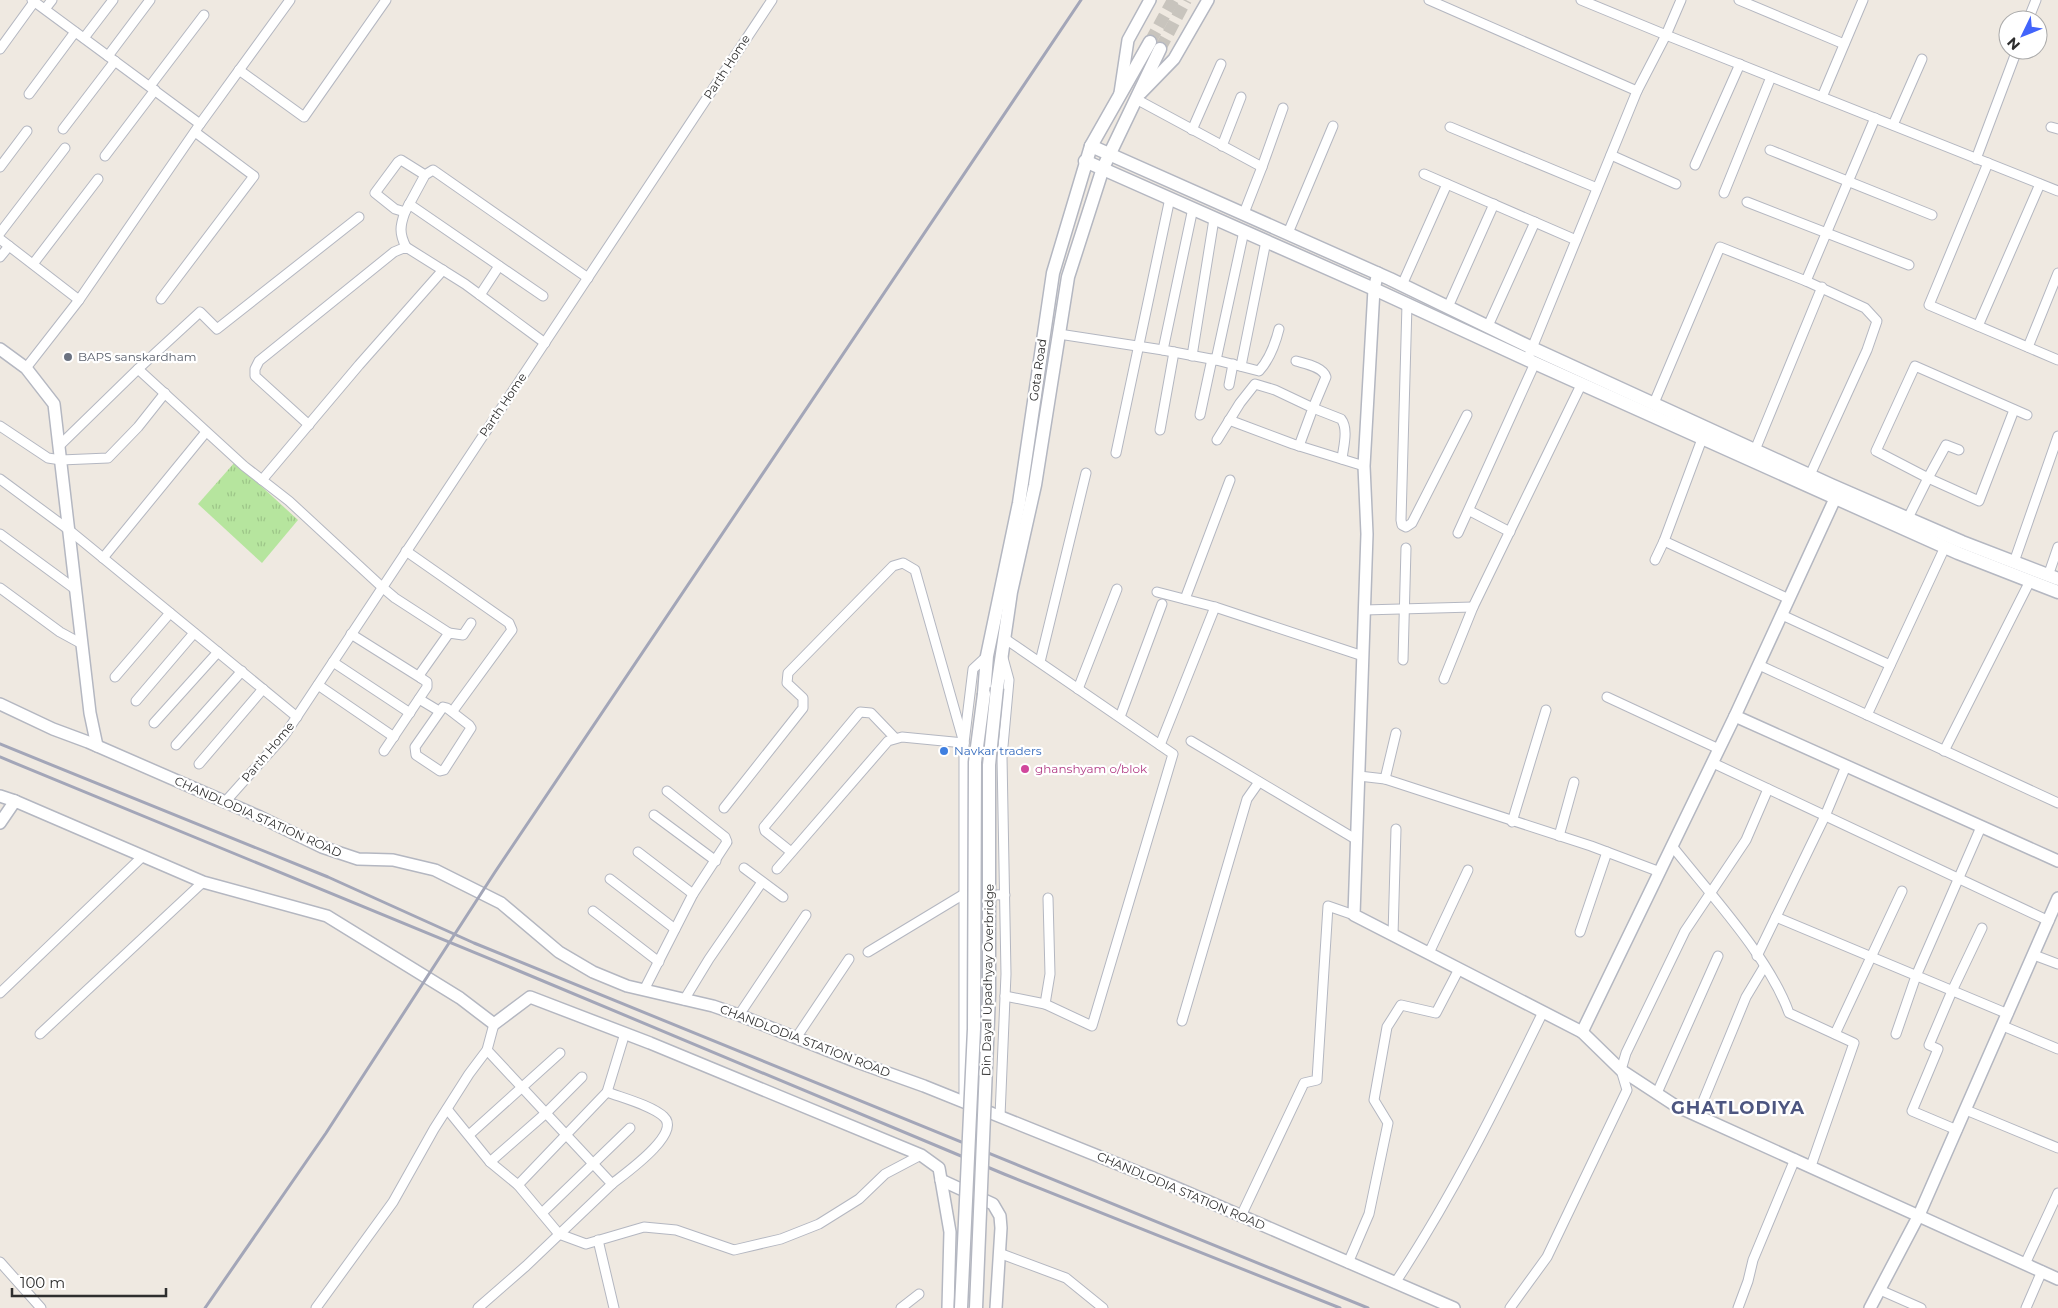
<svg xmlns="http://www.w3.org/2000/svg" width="2058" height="1308" viewBox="0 0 2058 1308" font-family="Montserrat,sans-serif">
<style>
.park{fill:url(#park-tufts)}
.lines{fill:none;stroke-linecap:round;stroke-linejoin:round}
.secondary-tunnel{stroke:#c8c4bd;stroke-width:12;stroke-dasharray:12 6;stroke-linecap:butt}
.minor-casing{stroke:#b4b7c1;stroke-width:11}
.tertiary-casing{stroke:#b4b7c1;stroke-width:14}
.secondary-casing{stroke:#b4b7c1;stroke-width:15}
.minor{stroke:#fff;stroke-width:9}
.tertiary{stroke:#fff;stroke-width:11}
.secondary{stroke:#fff;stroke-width:12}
.rail{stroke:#a3a6b8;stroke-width:3}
.secondary-bridge-casing{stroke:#b4b7c1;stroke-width:15;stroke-linecap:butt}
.secondary-bridge{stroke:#fff;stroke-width:12}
.worship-dot{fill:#6b7280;stroke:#fff;stroke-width:2}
.shop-dot{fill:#3f7fe0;stroke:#fff;stroke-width:2}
.hotel-dot{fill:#d1479c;stroke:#fff;stroke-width:2}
.labels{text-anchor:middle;stroke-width:4.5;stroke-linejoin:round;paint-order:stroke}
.street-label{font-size:12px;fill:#2e2e2e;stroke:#fff}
.worship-label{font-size:12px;fill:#5b616d;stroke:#fff;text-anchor:start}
.shop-label{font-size:12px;fill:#366cbe;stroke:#fff;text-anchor:start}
.hotel-label{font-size:12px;fill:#b23c85;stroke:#fff;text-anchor:start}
.district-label{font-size:18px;font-weight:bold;letter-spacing:1px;fill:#4d5680;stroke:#fff}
</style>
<defs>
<pattern id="park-tufts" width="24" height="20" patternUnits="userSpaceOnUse" patternTransform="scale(1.25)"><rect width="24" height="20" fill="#b6e59e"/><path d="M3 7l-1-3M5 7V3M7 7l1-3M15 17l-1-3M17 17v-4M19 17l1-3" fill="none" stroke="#9dc588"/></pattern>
</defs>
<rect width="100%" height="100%" fill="#efe9e1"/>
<polygon class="park" points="235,462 298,520 262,563 198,504"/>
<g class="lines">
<g class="secondary-tunnel">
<polyline points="1150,42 1173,0"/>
<polyline points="1160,49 1186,0"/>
</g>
<defs>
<g id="minor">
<polyline points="32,0 200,124"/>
<polyline points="1429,0 1637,91 1666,35 2058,191"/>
<polyline points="1581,0 1666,35 1681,0"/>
<polyline points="1739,0 1844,44"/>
<polyline points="45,9 52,0"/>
<polyline points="2028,20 2036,0"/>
<polyline points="84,38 113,0"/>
<polyline points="0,49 34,2"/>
<polyline points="108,56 150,0"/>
<polyline points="239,70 304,117 386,0"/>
<polyline points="150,86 204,15"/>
<polyline points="29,94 75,32"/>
<polyline points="1822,97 1863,0"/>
<polyline points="1136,99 1262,167"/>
<polyline points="1893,125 1922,59"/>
<polyline points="1450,127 1597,188"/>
<polyline points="2051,127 2058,129"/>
<polyline points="63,129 115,61"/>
<polyline points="1192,130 1221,64"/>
<polyline points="1222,146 1241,97"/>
<polyline points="1770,150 1932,215"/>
<polyline points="1611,155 1676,184"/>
<polyline points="105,156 155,90"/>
<polyline points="1976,159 2017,50"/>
<polyline points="1988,163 1929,305 2058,360"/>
<polyline points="1695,165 1740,64"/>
<polyline points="0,167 27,131"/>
<polyline points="1424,174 1576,240"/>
<polyline points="425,175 401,160 398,162 375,193 395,209 405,212 425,175 433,170 588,278"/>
<polyline points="1724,193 1771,77"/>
<polyline points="1747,202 1909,265"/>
<polyline points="409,204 543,296"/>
<path d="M1193,208L1163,350L1216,360L1259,371C1270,359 1275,345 1279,329"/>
<path d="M405,212C400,226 399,233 406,247"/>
<polyline points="1244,213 1262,167 1283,108"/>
<polyline points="0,233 65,148"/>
<polyline points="1288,233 1333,126"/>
<polyline points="0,239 79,300"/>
<polyline points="0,257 9,246"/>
<polyline points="33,264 98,179"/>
<polyline points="1806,281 1865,308 1877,321 1867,350 1810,475"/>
<polyline points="1402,285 1447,184"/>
<polyline points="480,295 499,266"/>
<polyline points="161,299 254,176 195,132"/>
<polyline points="1407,304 1401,520 1402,525 1406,527 1412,523 1467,415"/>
<polyline points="1448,307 1494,204"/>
<polyline points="1488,326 1535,222"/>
<polyline points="1978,326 2040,184"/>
<polyline points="1059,334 1163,350"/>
<polyline points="2028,347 2058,273"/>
<polyline points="1530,353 1637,91"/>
<polyline points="1192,356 1214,219"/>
<polyline points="1216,360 1244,231"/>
<path d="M1296,361C1306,364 1323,367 1326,377L1313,408L1341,419C1349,429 1343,448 1342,459"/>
<polyline points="1241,366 1266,241"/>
<polyline points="26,368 79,300 200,124 290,0"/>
<polyline points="138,369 200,312 217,329 359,217"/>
<polyline points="1229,385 1233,364"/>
<polyline points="1654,403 1720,247 1806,281 1875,118"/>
<polyline points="1200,415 1212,359"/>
<polyline points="1229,420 1293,444 1364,466"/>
<polyline points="309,425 255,376 255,369 259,361 394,252 406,247 465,284 545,343"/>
<polyline points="0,426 48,458 61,460 108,458 138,427 165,393"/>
<polyline points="1160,430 1174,352"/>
<polyline points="1702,439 1664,541 1789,599"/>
<polyline points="1217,440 1240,403 1255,384 1275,390 1313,408 1299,446"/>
<polyline points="59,446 138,369 244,466 289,501 382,587 395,598 449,633"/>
<polyline points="1755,450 1822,287"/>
<polyline points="1959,450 1946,445 1928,478 1979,501 2014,410"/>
<polyline points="1116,453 1170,198"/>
<polyline points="0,479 69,530 297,717"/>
<polyline points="262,480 359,365 443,270"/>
<polyline points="1470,511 1510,532"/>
<polyline points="1908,518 1928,478 1876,451 1915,366 2027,415"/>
<polyline points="1458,533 1535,363"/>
<polyline points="0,534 75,589"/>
<polyline points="406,551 509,623 512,630 455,708"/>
<polyline points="103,558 206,432"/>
<polyline points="1655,560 1664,541"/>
<polyline points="2014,562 2058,436"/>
<polyline points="2048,576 2058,547"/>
<polyline points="0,588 60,632 82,644"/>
<polyline points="1157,592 1215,607 1363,656"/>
<polyline points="1185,599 1230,480"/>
<polyline points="1364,610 1473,607"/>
<polyline points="1782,615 1890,665"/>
<polyline points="351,634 421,678"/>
<polyline points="1004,638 1173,754 1092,1026 1045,1004 1005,996"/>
<polyline points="1403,660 1406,548"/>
<polyline points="333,662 410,713"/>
<polyline points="1040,662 1086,473"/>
<polyline points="1759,665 2058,803"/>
<polyline points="115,677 170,613"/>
<polyline points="1444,679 1473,607 1582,383"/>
<polyline points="318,685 394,737"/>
<polyline points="1078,689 1117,589"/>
<polyline points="1607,697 1719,749"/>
<polyline points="419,699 439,711"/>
<polyline points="136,701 194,633"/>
<polygon points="443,707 447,708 469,725 471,728 444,770 440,771 416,755 415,747"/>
<polyline points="1867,715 1945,547"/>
<polyline points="1120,717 1162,604"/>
<polyline points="154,723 218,652"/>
<polyline points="1191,741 1357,840"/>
<polyline points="176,745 242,671"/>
<polyline points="1160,745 1215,607"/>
<polyline points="384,751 427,687 427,682 421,678 420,674 449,633 463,635 471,623"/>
<polyline points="1944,751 2030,581"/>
<polyline points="1713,763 2049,921"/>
<polyline points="199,764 263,689"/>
<polyline points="1359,776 1385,779 1591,846 1660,872"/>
<polyline points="1385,779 1396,733"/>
<polyline points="225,802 284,736 772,0"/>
<polyline points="724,808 803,708 803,698 787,683 788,673 893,566 903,563 915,570 964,743"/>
<polyline points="654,815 716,861"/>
<polyline points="1512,822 1546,710"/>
<polyline points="1559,836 1574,782"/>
<path d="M1672,846C1710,894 1769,957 1789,1013L1854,1043L1811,1166"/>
<polyline points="790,851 765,831 764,827 860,712 871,713 895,738"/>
<polyline points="638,852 693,894"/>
<polyline points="744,868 783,897"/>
<polyline points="777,869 888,741 902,737 964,743"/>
<polyline points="610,879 675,929"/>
<polyline points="593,911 659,962"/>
<polyline points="1776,917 2008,1014"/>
<polyline points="1580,932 1607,852"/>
<polyline points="1393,935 1396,829"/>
<polyline points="868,952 964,894 1005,895"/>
<polyline points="1429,953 1468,870"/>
<polyline points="2034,955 2058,964"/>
<polyline points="1757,956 1825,816 1846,766"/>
<polyline points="644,990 693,894 727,842 725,837 667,791"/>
<polyline points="0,993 143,856"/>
<polyline points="684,1000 709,959 762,882"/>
<polyline points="1045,1004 1050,974 1048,898"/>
<polyline points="739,1015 806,915"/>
<polyline points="1182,1021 1247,799 1259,782"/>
<polyline points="2003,1026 2058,1049"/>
<polyline points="625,1033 607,1092 518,1185 559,1234 586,1244 644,1227 676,1230 734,1250 781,1239 819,1224 859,1199 885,1174 921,1155"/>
<polyline points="40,1034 203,882"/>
<polyline points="1835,1034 1902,891"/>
<polyline points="1896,1034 1916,976 1981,827"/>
<polyline points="796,1038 849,959"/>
<path d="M607,1092C623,1098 653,1106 664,1117C682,1134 623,1175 612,1184"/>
<polyline points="1657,1093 1718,956"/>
<polyline points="964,1102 964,743 973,669 987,656"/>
<polyline points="447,1109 490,1162 518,1185"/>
<polyline points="1966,1110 2058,1148"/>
<polyline points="1000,1116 1006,974 1002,757 1009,680 1003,658"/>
<polyline points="1697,1116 1746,997 1764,967"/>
<polyline points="1957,1130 1912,1111 1938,1049 1929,1045 1952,991 1982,928"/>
<polyline points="469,1135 560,1053"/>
<polyline points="490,1162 546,1113 582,1077"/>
<polyline points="542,1213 630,1128"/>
<polyline points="1241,1216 1304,1083 1317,1080 1328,906 1354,915"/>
<polyline points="598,1240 614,1308"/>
<polyline points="999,1253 1066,1278 1103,1308"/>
<polyline points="0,1262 41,1308"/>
<polyline points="1348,1263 1369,1214 1388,1123 1374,1100 1387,1027 1401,1005 1436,1013 1459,969"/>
<polyline points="2025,1264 2058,1193"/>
<path d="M1395,1283C1452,1197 1498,1104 1543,1012"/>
<polyline points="1880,1290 1921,1308"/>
<polyline points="316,1308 393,1202 434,1129 469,1074 487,1050 494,1024"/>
<polyline points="478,1308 526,1266 612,1184 487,1050"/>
<polyline points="901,1308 919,1294"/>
<polyline points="1510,1308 1547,1257 1627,1090 1621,1070 1626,1053 1685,931 1746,840 1768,789"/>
<polyline points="1738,1308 1748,1281 1753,1260 1795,1159"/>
<polyline points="2026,1308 2042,1271"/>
</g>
<g id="tertiary">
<polyline points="1120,93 1128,40 1150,0"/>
<polyline points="1141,93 1174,59 1208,0"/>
<polyline points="1378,273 1374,289 1364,466 1367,534 1354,915 1582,1032 1735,716 1839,490"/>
<polyline points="0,349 26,368 54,404 90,713 97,746"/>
<polyline points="0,704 53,729 88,742 260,817 322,847 358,859 393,860 435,870 501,903 559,952 593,972 627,986 713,1006 739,1015 857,1062 924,1086 1170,1185 1454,1308"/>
<polyline points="1735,716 2058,861"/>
<polyline points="0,796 15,801"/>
<polyline points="0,823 15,801 203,882 327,916 460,998 494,1024 530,997 650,1043 921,1155 939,1168 950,1232 948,1308"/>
<polyline points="1582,1032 1621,1070 1676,1106 2058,1279"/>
<polyline points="941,1180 993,1204 1000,1216 1001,1228 996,1308"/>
<polyline points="1870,1308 1919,1215 2058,898"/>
</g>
<g id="secondary">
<polyline points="1091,146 1390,279 1532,348 1831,485 1962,542 2058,579"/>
<polyline points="1085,161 1374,289 1528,360 1958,553 2058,592"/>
<polyline points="997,688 1011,592 1035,485 1068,277 1103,168 1160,49"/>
<polyline points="984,694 987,656 1019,503 1053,273 1091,146 1150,42"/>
</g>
</defs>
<use href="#minor" class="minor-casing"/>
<use href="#tertiary" class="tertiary-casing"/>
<use href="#secondary" class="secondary-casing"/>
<use href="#minor" class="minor"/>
<use href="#tertiary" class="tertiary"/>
<use href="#secondary" class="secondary"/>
<g class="rail">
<polyline points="0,744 328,877 474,943 1368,1308"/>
<polyline points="0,757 512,968 1004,1174 1340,1308"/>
<polyline points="205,1308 326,1133 495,872 1081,0"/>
</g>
<defs>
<g id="secondary-bridge">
<polyline points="961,1308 974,1029 975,762 984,694"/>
<polyline points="976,1308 989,995 989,765 997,688"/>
</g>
</defs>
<use href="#secondary-bridge" class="secondary-bridge-casing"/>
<use href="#secondary-bridge" class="secondary-bridge"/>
</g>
<circle class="worship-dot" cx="68" cy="357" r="5"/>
<circle class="shop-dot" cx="944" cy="751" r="5"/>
<circle class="hotel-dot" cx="1025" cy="769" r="5"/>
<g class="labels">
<g class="street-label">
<text transform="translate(727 67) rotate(-57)" y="4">Parth Home</text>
<text transform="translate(1038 370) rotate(-82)" y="4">Gota Road</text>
<text transform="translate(503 405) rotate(-56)" y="4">Parth Home</text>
<text transform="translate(268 752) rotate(-50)" y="4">Parth Home</text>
<text transform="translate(258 817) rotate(24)" y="4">CHANDLODIA STATION ROAD</text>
<text transform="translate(988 980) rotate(-89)" y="4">Din Dayal Upadhyay Overbridge</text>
<text transform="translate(805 1041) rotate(21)" y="4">CHANDLODIA STATION ROAD</text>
<text transform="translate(1181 1191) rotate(23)" y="4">CHANDLODIA STATION ROAD</text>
</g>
<g class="worship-label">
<text x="78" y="361">BAPS sanskardham</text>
</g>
<g class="shop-label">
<text x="954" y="755">Navkar traders</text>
</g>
<g class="hotel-label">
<text x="1035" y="773">ghanshyam o/blok</text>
</g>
<g class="district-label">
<text x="1738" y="1114">GHATLODIYA</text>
</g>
</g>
<g transform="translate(2023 35) rotate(227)"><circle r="24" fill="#ffffff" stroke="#ababab"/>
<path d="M0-4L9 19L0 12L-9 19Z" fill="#4264fb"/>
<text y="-8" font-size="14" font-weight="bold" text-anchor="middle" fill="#2e2e2e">N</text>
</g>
<path d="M12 1288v8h154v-8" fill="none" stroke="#2e2e2e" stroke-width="2.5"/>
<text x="20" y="1288" font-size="15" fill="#2e2e2e" stroke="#ffffff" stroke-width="4" paint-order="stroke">100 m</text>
</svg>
